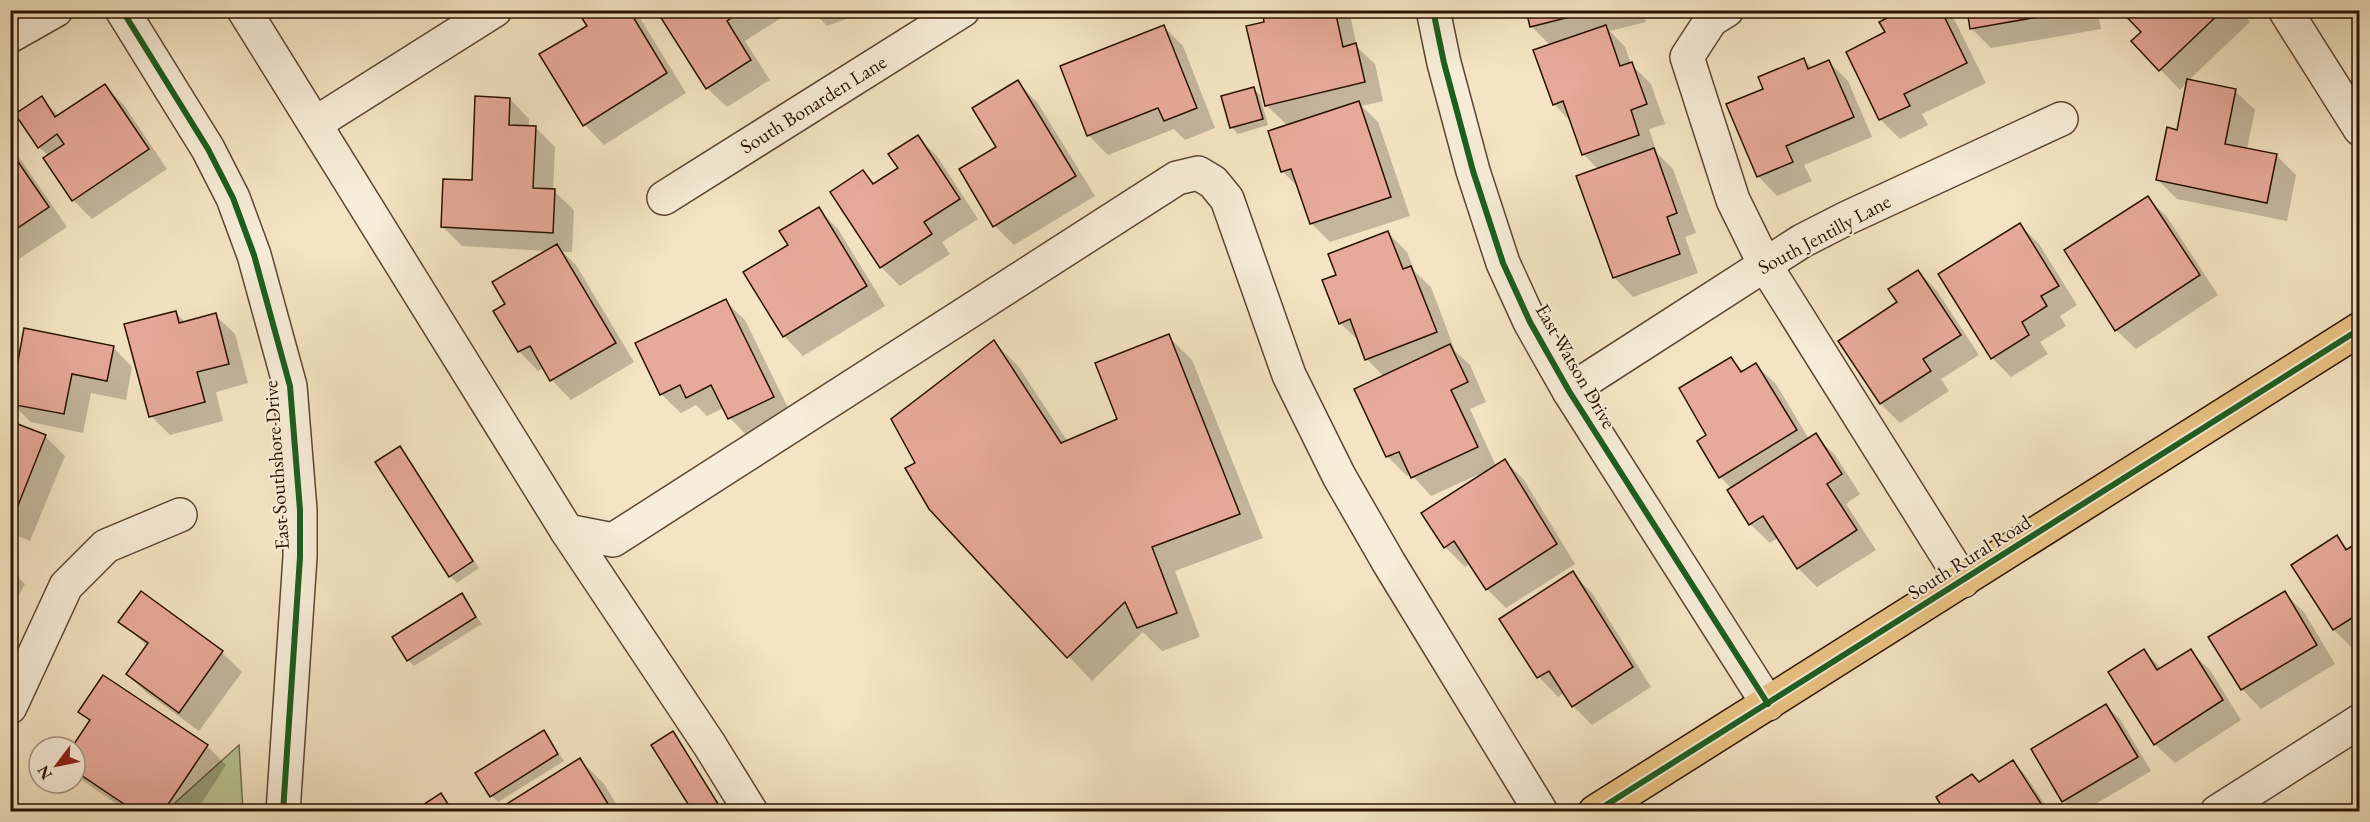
<svg xmlns="http://www.w3.org/2000/svg" width="2370" height="822" viewBox="0 0 2370 822" font-family="'EB Garamond',serif">
<style>
.green{fill:#b9c595;stroke:#726c4b;stroke-width:1.5}
.shadow{fill:#0003;fill-rule:evenodd}
.building{fill:#e7a999;stroke:#2a1201;stroke-width:1.5}
.lines{fill:none;stroke-linecap:round;stroke-linejoin:round}
.minor-casing{stroke:#5c4632;stroke-width:36}
.major-casing{stroke:#2a1201;stroke-width:36}
.minor{stroke:#f8edd8;stroke-width:33}
.major{stroke:#eac282;stroke-width:33}
.cycleway-casing{stroke:#f8edd8;stroke-width:10}
.cycleway{stroke:#1b5e20;stroke-width:6}
.labels{text-anchor:middle;stroke-width:4.5;stroke-linejoin:round;paint-order:stroke}
.street-label{font-size:20px;fill:#2a1201;stroke:#f8edd8}
</style>
<rect width="100%" height="100%" fill="#f4e4c3"/>
<filter id="stains"><feTurbulence type="fractalNoise" baseFrequency=".00333" numOctaves="4"/><feColorMatrix values="0 0 0 0 .2 0 0 0 0 .09 0 0 0 0 .02 0 0 0 .5 -.17"/></filter>
<radialGradient id="worn" r=".72"><stop offset=".6" stop-color="#630" stop-opacity="0"/><stop offset="1" stop-color="#630" stop-opacity=".3"/></radialGradient>
<polygon class="green" points="239,745 243,811 166,811"/>
<g class="shadow">
<polygon points="583,10 635,10 686,93 604,145 585,125 542,54 589,26"/>
<polygon points="658,10 776,10 781,18 745,41 770,80 727,107 707,88"/>
<polygon points="812,10 872,10 827,26"/>
<polygon points="1263,10 1349,10 1357,47 1375,64 1383,101 1362,106 1378,122 1410,216 1330,242 1311,223 1300,189 1283,172 1270,132 1288,126 1266,105 1266,23"/>
<polygon points="1527,10 1643,10 1646,22 1610,31 1625,47 1631,64 1651,84 1665,124 1649,129 1657,153 1673,169 1696,233 1685,237 1698,273 1633,297 1614,277 1599,170 1583,154 1572,123 1554,104 1551,46 1532,27"/>
<polygon points="1906,10 1947,10 1953,17 1986,83 1922,114 1928,125 1900,139 1880,119 1848,52 1887,33"/>
<polygon points="1968,10 2097,10 2101,29 1991,48 1971,28"/>
<polygon points="2122,10 2239,10 2250,22 2188,81 2235,91 2255,110 2247,149 2276,155 2296,175 2287,221 2177,199 2158,180 2178,131 2188,81 2180,90 2133,41 2143,32"/>
<polygon points="1164,27 1183,46 1215,128 1185,140 1174,129 1108,155 1088,135"/>
<polygon points="1804,60 1813,68 1829,62 1848,81 1872,137 1804,165 1812,181 1777,196 1758,176 1765,90"/>
<polygon points="1017,82 1037,102 1095,196 1014,245 995,226 998,147"/>
<polygon points="105,86 124,105 167,169 92,219 73,200 49,156 39,147 41,98 59,116"/>
<polygon points="1253,88 1260,95 1268,125 1238,134 1231,127"/>
<polygon points="510,99 529,119 529,127 536,128 555,147 553,190 574,210 572,252 563,252 576,265 634,362 571,400 552,380 544,368 538,371 519,351 507,305 548,251 462,246 443,227 473,182"/>
<polygon points="918,137 937,156 978,219 942,242 950,254 900,286 881,267 863,172 876,184 900,169"/>
<polygon points="10,144 67,227 10,265"/>
<polygon points="2148,198 2167,217 2218,295 2136,349 2116,330"/>
<polygon points="818,209 838,229 885,306 803,356 784,336"/>
<polygon points="2020,225 2039,244 2077,305 2060,316 2066,326 2040,342 2048,354 2011,377 1992,358"/>
<path d="M1388,233L1407,252L1415,272L1431,287L1455,351L1470,365L1486,402L1470,409L1496,466L1505,461L1524,480L1575,564L1506,608L1487,589L1470,563L1465,567L1445,547L1423,513L1483,474L1482,473L1431,496L1411,474L1407,476L1387,456L1384,377L1367,359L1360,342L1340,323L1338,276ZM1406,450L1394,456V452Z"/>
<polygon points="1918,271 1937,291 1979,355 1941,379 1949,391 1900,423 1881,404 1899,302"/>
<polygon points="725,301 745,320 792,416 749,438 730,418 724,408 707,416 696,405 681,413 661,394"/>
<polygon points="175,312 185,322 215,315 235,334 248,383 216,392 223,421 170,435 151,416"/>
<polygon points="1168,336 1192,360 1263,538 1175,571 1200,637 1162,651 1143,632 1092,681 930,509 917,463 994,342 1018,366 1068,442 1119,420"/>
<polygon points="113,347 132,367 126,400 91,393 83,433 31,422 11,403"/>
<path d="M1731,359L1744,372L1756,365L1776,384L1809,439L1815,435L1835,455L1860,494L1846,504L1876,550L1817,587L1798,568L1779,537L1770,543L1750,524L1732,489L1720,477L1708,436ZM1770,513L1753,524V520Z"/>
<polygon points="10,422 45,436 65,456 30,541 10,533"/>
<polygon points="400,448 406,455 479,568 457,583 450,576"/>
<polygon points="2337,537 2349,550 2360,543 2360,645 2353,649 2334,630 2293,566"/>
<polygon points="10,570 25,584 10,612"/>
<polygon points="1572,573 1592,593 1651,687 1592,725 1573,706 1564,693 1558,697 1539,677 1501,619"/>
<polygon points="141,593 222,653 242,672 199,731 147,693 127,674 147,646 120,621"/>
<polygon points="2284,593 2304,612 2335,664 2261,709 2242,689"/>
<polygon points="461,595 482,624 414,666 408,660"/>
<polygon points="2144,651 2162,669 2190,651 2210,670 2241,720 2175,763 2155,744"/>
<polygon points="2106,706 2120,719 2151,771 2082,812 2074,812 2064,801"/>
<polygon points="80,711 207,746 226,765 196,812 128,812 83,781 75,774 74,747 90,722"/>
<polygon points="543,732 564,761 498,802 492,796"/>
<polygon points="672,733 679,740 724,812 695,812"/>
<polygon points="580,760 604,784 621,812 497,812"/>
<polygon points="2013,762 2026,776 2050,812 1947,812 1980,783"/>
<polygon points="95,807 100,812 88,812"/>
</g>
<g class="building">
<polygon points="580,10 629,10 667,73 583,126 539,54 587,26 578,12"/>
<polygon points="656,10 743,10 727,21 751,60 706,89"/>
<polygon points="1262,10 1335,10 1343,47 1356,43 1365,82 1265,106 1246,26 1264,22"/>
<polygon points="1526,10 1597,10 1530,27"/>
<polygon points="1903,10 1941,10 1967,63 1904,94 1910,106 1879,120 1846,52 1885,32 1879,22"/>
<polygon points="1967,10 2077,10 1970,29"/>
<polygon points="2120,10 2223,10 2159,71 2131,41 2141,32"/>
<polygon points="1164,25 1197,108 1164,121 1158,108 1087,136 1060,66"/>
<polygon points="1606,25 1620,66 1632,62 1647,104 1631,110 1639,135 1582,155 1563,101 1553,105 1533,50"/>
<polygon points="1804,58 1808,69 1829,60 1854,117 1786,146 1793,162 1757,177 1726,104 1763,89 1758,77"/>
<polygon points="2187,79 2236,89 2225,144 2277,154 2267,203 2156,180 2167,127 2177,130"/>
<polygon points="1018,80 1076,176 993,227 959,169 996,147 972,108"/>
<polygon points="105,84 149,149 72,201 43,158 64,144 57,134 38,148 15,114 42,96 55,117"/>
<polygon points="1254,87 1263,119 1230,128 1221,96"/>
<polygon points="475,96 510,98 509,125 536,126 533,188 555,189 553,233 441,227 443,179 472,180"/>
<polygon points="1359,101 1391,197 1310,224 1291,169 1281,172 1268,131"/>
<polygon points="918,135 960,199 924,222 932,234 880,268 830,192 863,170 873,184 898,168 888,154"/>
<polygon points="1654,148 1677,213 1667,217 1680,254 1613,278 1576,176"/>
<polygon points="10,150 49,207 10,233"/>
<polygon points="2148,196 2200,275 2115,331 2064,250"/>
<polygon points="819,207 867,286 783,337 743,272 788,245 779,231"/>
<polygon points="2020,223 2059,286 2041,296 2047,306 2022,322 2029,335 1991,359 1938,274"/>
<polygon points="1388,231 1403,269 1411,266 1437,332 1365,360 1350,319 1339,324 1322,280 1336,275 1328,254"/>
<polygon points="557,244 616,343 550,381 530,346 518,352 493,311 505,304 492,282"/>
<polygon points="1918,270 1961,335 1923,359 1931,371 1880,404 1838,341 1897,302 1888,289"/>
<polygon points="726,299 774,397 728,419 711,385 686,398 680,385 660,395 635,343"/>
<polygon points="176,311 179,323 216,313 229,364 197,372 205,402 149,417 124,324"/>
<polygon points="24,328 114,346 107,381 72,374 64,414 10,404"/>
<polygon points="1169,334 1240,514 1152,547 1177,613 1137,628 1125,602 1067,658 929,509 905,468 915,463 891,419 994,340 1061,443 1117,419 1095,363"/>
<polygon points="1450,344 1468,382 1451,390 1478,447 1411,478 1399,452 1386,457 1354,389"/>
<polygon points="1731,357 1741,372 1756,363 1797,430 1719,478 1697,441 1706,435 1679,388"/>
<polygon points="10,421 46,435 11,523 10,523"/>
<polygon points="1816,433 1842,474 1827,484 1857,530 1797,569 1763,516 1749,525 1727,490"/>
<polygon points="400,446 473,561 449,577 375,462"/>
<polygon points="1505,459 1557,544 1486,590 1454,541 1444,548 1421,513"/>
<polygon points="2337,535 2346,550 2360,541 2360,613 2333,630 2291,565"/>
<polygon points="1573,571 1633,667 1572,707 1549,671 1537,678 1499,619"/>
<polygon points="141,591 223,651 179,713 126,674 148,643 118,622"/>
<polygon points="2285,591 2317,645 2241,690 2208,637"/>
<polygon points="462,593 476,617 407,661 392,637"/>
<polygon points="2144,649 2157,670 2191,649 2223,700 2154,745 2108,672"/>
<polygon points="103,675 208,745 163,812 136,812 75,771 75,747 72,747 90,720 78,712"/>
<polygon points="2106,704 2138,757 2062,802 2031,749"/>
<polygon points="544,730 558,754 490,797 475,773"/>
<polygon points="673,731 723,812 693,812 651,745"/>
<polygon points="580,758 613,812 494,812"/>
<polygon points="2013,760 2045,810 2042,812 1945,812 1936,797 1972,774 1979,782"/>
<polygon points="441,793 453,812 412,812"/>
</g>
<g class="lines">
<defs>
<g id="minor">
<polyline points="122,10 208,149 233,198 254,255 290,386 300,510 300,557 283,812"/>
<polyline points="244,10 567,531 613,540 1177,178 1198,173 1213,182 1227,199 1289,375 1339,476 1389,563 1541,812"/>
<polyline points="1433,10 1444,63 1473,171 1503,263 1530,322 1569,391 1768,704"/>
<polyline points="1727,10 1711,20 1687,57 1733,200 1765,265 1963,581"/>
<polyline points="2285,10 2360,129"/>
<polyline points="10,36 56,10"/>
<polyline points="316,123 495,10"/>
<polyline points="664,198 963,10"/>
<polyline points="1569,391 1802,241 1847,218 2061,119"/>
<polyline points="567,531 709,744 751,812"/>
<polyline points="10,707 66,586 106,546 180,515"/>
<polyline points="2217,812 2360,721"/>
</g>
<polyline id="major" points="1595,812 2360,329"/>
</defs>
<use href="#minor" class="minor-casing"/>
<use href="#major" class="major-casing"/>
<use href="#minor" class="minor"/>
<use href="#major" class="major"/>
<defs>
<g id="cycleway">
<polyline points="122,10 208,149 233,198 254,255 290,386 300,510 300,557 283,812"/>
<polyline points="1433,10 1444,63 1473,171 1503,263 1530,322 1569,391 1768,704"/>
<polyline points="1595,812 2360,329"/>
</g>
</defs>
<use href="#cycleway" class="cycleway-casing"/>
<use href="#cycleway" class="cycleway"/>
</g>
<g class="labels">
<g class="street-label">
<text transform="translate(813 104) rotate(-32)" y="7">South Bonarden Lane</text>
<text transform="translate(1824 234) rotate(-28)" y="7">South Jentilly Lane</text>
<text transform="translate(1576 366) rotate(60)" y="7">East Watson Drive</text>
<text transform="translate(276 465) rotate(-94)" y="7">East Southshore Drive</text>
<text transform="translate(1969 557) rotate(-32)" y="7">South Rural Road</text>
</g>
</g>
<rect width="2370" height="822" fill="none" stroke="#f4e4c3" stroke-width="36"/>
<rect x="12" y="12" width="2346" height="798" fill="none" stroke="#2a1201" stroke-width="3"/>
<rect x="18" y="18" width="2334" height="786" fill="none" stroke="#2a1201" stroke-width="1.5"/>
<g transform="translate(57 765) rotate(238)"><circle r="28" fill="#f8edd8" stroke="#a69582" stroke-width="1.5"/>
<path d="M0-4.5L10 22L0 15L-10 22Z" fill="#8f2418"/>
<text y="-9" font-size="16" font-weight="bold" text-anchor="middle" fill="#2a1201">N</text>
</g>
<rect width="100%" height="100%" filter="url(#stains)"/>
<rect width="100%" height="100%" fill="url(#worn)"/>
</svg>
